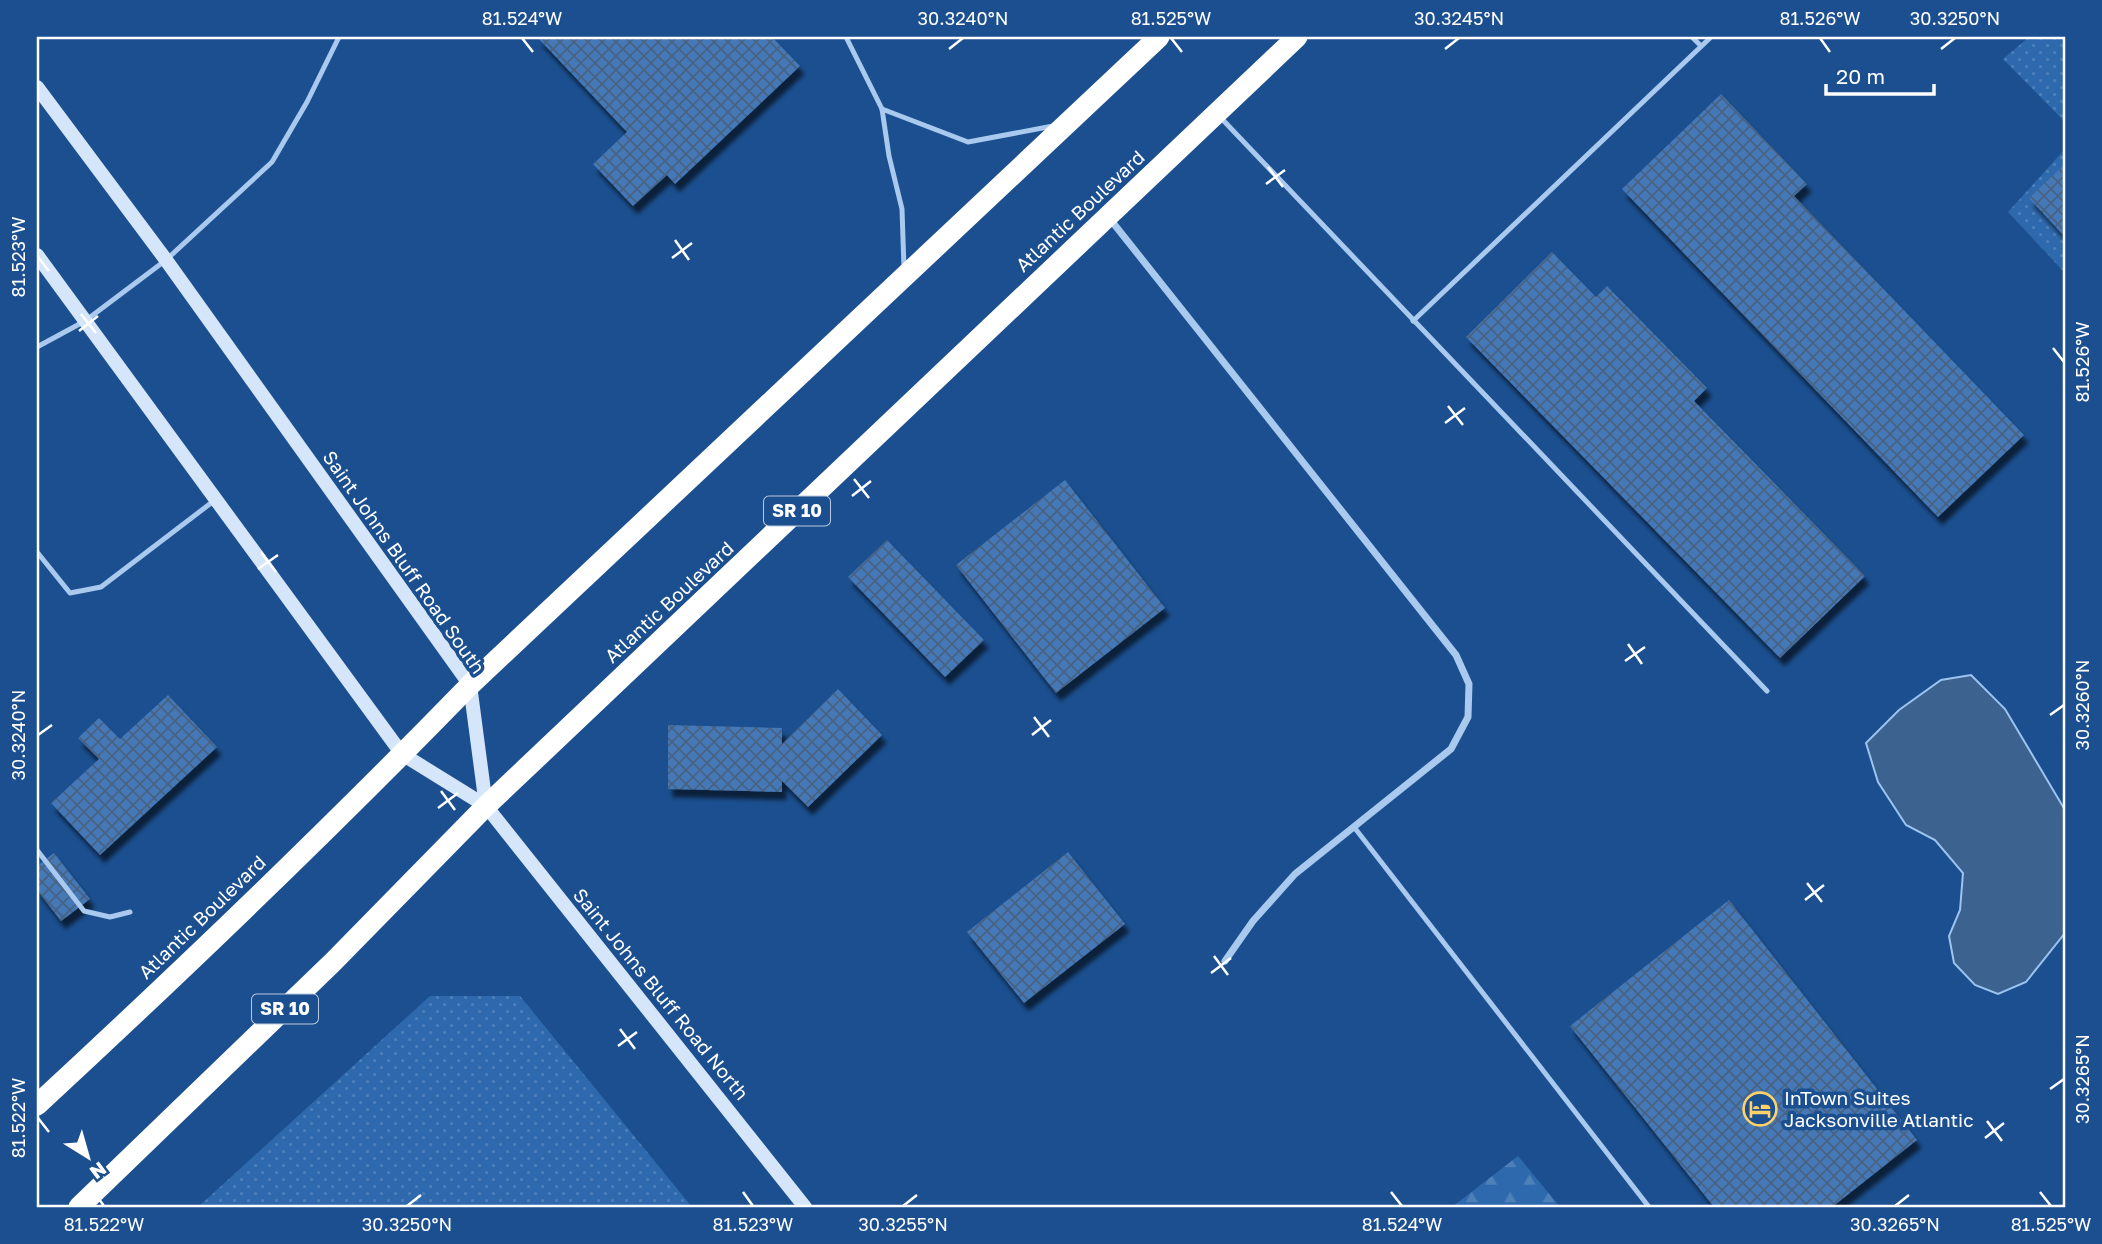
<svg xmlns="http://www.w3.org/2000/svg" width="2102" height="1244" viewBox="0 0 2102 1244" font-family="'Golos Text',sans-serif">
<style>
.grass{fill:url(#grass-dots)}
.forest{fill:url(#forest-firs)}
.water{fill:#3c6290;stroke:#9cc4f0;stroke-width:2}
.building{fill:url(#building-cross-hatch);filter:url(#shadow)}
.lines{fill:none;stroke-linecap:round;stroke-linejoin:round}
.lane{stroke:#a9c9ee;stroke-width:5}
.street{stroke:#a9c9ee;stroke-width:7}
.secondary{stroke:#d6e6fa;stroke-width:14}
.highway{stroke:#fff;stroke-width:21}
.ticks{fill:none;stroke:#fff;stroke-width:2.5}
.labels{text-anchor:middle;stroke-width:7;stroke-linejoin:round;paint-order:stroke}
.shield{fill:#1b4f8f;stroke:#bbcadd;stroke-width:2}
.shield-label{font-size:18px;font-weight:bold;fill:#fff}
.street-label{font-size:19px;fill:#fff;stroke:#1b4f8f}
.poi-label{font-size:19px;fill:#fff;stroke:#1b4f8f;text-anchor:start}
.neatline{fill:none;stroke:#fff;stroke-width:2.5}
.ticks-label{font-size:18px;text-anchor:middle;fill:#fff}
</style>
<defs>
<pattern id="grass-dots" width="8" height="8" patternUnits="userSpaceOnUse" patternTransform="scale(1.75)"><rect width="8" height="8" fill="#2e69ad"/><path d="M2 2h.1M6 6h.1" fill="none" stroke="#4d80b9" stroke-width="1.8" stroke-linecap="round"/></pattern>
<pattern id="forest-firs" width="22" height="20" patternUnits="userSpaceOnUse" patternTransform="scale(1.75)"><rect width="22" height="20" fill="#2e69ad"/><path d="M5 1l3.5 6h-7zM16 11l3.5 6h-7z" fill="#4d80b9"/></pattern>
<pattern id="building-cross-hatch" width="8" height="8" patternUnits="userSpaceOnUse" patternTransform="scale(1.75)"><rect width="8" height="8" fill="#4478b7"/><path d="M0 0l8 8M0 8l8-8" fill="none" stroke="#486282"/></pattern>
<filter id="shadow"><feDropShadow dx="4.5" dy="8" stdDeviation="2" flood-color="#0009"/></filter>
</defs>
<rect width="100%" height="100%" fill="#1b4f8f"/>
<g class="grass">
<polygon points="2029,37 2065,37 2065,122 2003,59"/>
<polygon points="2065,149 2065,273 2008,212"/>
<polygon points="430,996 520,996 692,1207 198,1207"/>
</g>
<polygon class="forest" points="1518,1156 1560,1207 1452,1207"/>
<polygon class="water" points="1971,675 2005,709 2065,810 2065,933 2026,982 1998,994 1975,985 1954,963 1949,936 1960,910 1963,873 1935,840 1906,825 1878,782 1866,743 1899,710 1941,680"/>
<g class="building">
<polygon points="537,37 772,37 800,66 675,184 667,175 633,206 593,164 627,132"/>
<polygon points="1721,94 1807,184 1794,196 2024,435 1938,517 1622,189"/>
<polygon points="2065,164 2065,237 2029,198"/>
<polygon points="1552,252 1596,297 1607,286 1707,388 1694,401 1865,576 1780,658 1466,337"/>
<polygon points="1065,480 1165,608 1056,693 956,565"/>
<polygon points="887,540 984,640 945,677 848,577"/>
<polygon points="838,689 882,735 808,807 782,781 782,792 668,789 668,725 782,728 782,744"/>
<polygon points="168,695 217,747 100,855 51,803 99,759 78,738 99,718 120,739"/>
<polygon points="1068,852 1125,924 1024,1003 967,932"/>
<polygon points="54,853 90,899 61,921 37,890 37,866"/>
<polygon points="1729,900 1917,1140 1832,1207 1714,1207 1570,1026"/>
</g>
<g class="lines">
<g class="lane">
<polyline points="846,37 882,109 889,156 902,209 904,268"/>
<polyline points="1692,37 1701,46"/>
<polyline points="882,109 968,142 1053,126"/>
<polyline points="1221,118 1767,691"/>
<polyline points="1413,321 1711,37"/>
<polyline points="37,347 85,321 166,260 272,162 307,102 339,37"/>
<polyline points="37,552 70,593 101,587 215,500"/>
<polyline points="1354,827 1649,1207"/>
<polyline points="37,850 84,911 110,917 130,912"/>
</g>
<polyline class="street" points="1110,219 1456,655 1469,684 1468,717 1451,749 1295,874 1253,921 1225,961"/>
<g class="secondary">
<polyline points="37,87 166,260 470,685 486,806"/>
<polyline points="37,255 402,754 486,806 805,1207"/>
</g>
<g class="highway">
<path d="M37,1105C184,969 330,829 470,685L1159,37"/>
<polyline points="79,1207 333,962 486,806 1297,37"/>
</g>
</g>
<path class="ticks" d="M522,38L533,52M1171,38L1182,52M1820,38L1830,52M949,49L963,38M1445,49L1459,38M1941,49L1955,38M1268,167L1283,187M1266,184L1285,170M675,240L689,260M38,257L49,271M672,258L692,243M81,314L96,333M79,331L98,316M2053,348L2064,362M1448,406L1463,425M1445,423L1465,408M854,479L869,498M852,496L871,481M261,552L276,572M258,569L278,555M1628,644L1642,664M1625,661L1645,647M2050,715L2064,705M1034,717L1049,737M38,735L52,725M1032,735L1051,720M441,791L455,810M438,808L458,793M1807,883L1822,902M1805,900L1824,885M1214,956L1228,975M1211,973L1231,958M620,1029L635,1049M618,1046L637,1032M2050,1089L2064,1079M38,1118L49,1132M1987,1121L2002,1141M1985,1138L2004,1123M94,1192L104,1206M743,1192L753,1206M1391,1192L1402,1206M2040,1192L2051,1206M407,1206L421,1195M903,1206L917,1195M1895,1206L1909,1195"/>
<defs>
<symbol id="hotel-ring" viewBox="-11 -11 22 22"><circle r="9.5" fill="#1b4f8f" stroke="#ffd166" stroke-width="1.5"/><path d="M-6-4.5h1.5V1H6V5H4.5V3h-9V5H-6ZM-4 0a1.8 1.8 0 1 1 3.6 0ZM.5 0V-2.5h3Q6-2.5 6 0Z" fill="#ffd166"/></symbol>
</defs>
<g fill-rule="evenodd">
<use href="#hotel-ring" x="1741" y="1090" width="38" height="38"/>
</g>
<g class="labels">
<g class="shield">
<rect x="764" y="496.5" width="66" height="29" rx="5"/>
<rect x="252" y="994.5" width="66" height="29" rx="5"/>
</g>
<g class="shield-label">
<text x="797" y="517">SR 10</text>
<text x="285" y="1015">SR 10</text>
</g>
<g class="street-label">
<text transform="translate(1080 211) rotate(-43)" y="7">Atlantic Boulevard</text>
<text transform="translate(404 562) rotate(55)" y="7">Saint Johns Bluff Road South</text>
<text transform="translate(669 602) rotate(-43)" y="7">Atlantic Boulevard</text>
<text transform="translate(202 917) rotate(-44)" y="7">Atlantic Boulevard</text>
<text transform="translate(661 994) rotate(51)" y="7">Saint Johns Bluff Road North</text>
</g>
<g class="poi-label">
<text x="1784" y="1105">InTown Suites<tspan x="1784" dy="22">Jacksonville Atlantic</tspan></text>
</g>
</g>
<rect width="2102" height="1244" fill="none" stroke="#1b4f8f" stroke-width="77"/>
<g transform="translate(88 1157) rotate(143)" stroke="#1b4f8f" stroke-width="5" paint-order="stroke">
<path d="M0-5L12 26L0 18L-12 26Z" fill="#ffffff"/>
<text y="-10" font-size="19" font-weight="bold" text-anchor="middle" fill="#ffffff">N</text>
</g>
<path d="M1826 84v10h108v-10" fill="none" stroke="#ffffff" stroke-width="3.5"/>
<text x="1836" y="84" font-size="21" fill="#ffffff" stroke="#1b4f8f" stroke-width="5" paint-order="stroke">20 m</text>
<rect x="38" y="38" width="2026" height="1168" class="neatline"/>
<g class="ticks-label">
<text x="522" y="25">81.524°W</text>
<text x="963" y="25">30.3240°N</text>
<text x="1171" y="25">81.525°W</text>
<text x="1459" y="25">30.3245°N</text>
<text x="1820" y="25">81.526°W</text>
<text x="1955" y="25">30.3250°N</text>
<text transform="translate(19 257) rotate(-90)" y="6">81.523°W</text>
<text transform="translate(2083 362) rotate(-90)" y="6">81.526°W</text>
<text transform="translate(2083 705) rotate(-90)" y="6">30.3260°N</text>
<text transform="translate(19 735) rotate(-90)" y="6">30.3240°N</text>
<text transform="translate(2083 1079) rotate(-90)" y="6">30.3265°N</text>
<text transform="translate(19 1118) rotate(-90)" y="6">81.522°W</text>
<text x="104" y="1231">81.522°W</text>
<text x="407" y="1231">30.3250°N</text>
<text x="753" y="1231">81.523°W</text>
<text x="903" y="1231">30.3255°N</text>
<text x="1402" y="1231">81.524°W</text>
<text x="1895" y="1231">30.3265°N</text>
<text x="2051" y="1231">81.525°W</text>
</g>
</svg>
